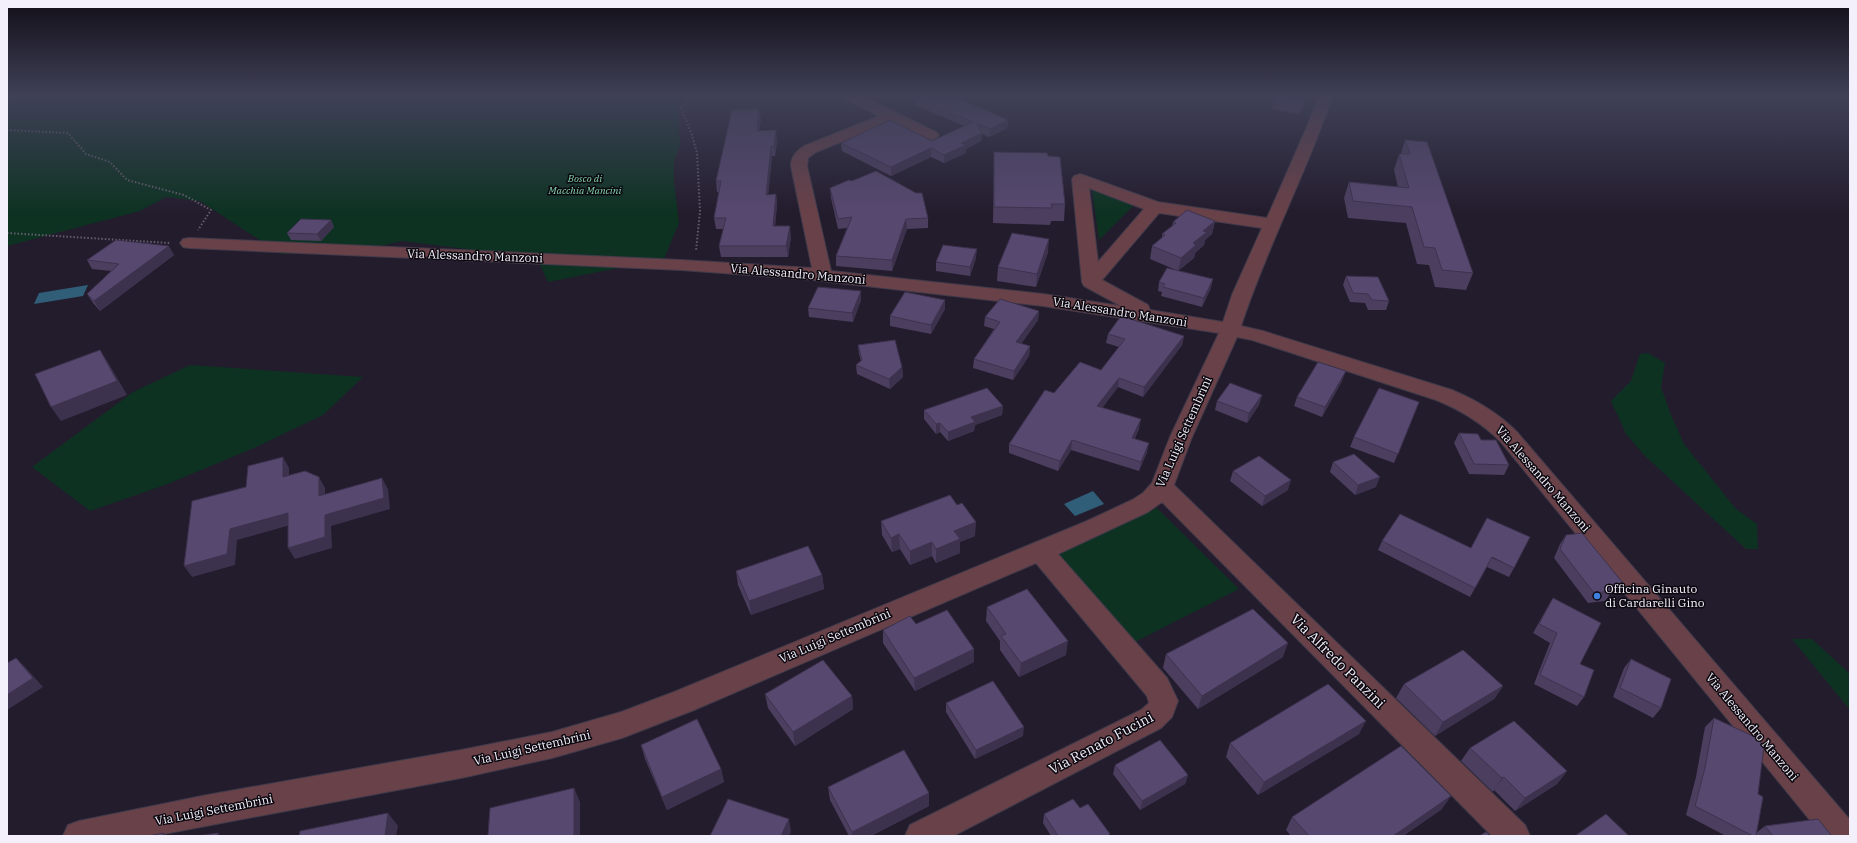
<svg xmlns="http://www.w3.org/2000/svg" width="1857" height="843" viewBox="0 0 1857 843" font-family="'IBM Plex Serif',serif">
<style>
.green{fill:#0d3222}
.water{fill:#305e78}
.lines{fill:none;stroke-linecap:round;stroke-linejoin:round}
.minor-casing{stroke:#403a4a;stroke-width:2}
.path{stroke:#645e6d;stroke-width:2;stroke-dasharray:1.5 2;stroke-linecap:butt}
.minor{fill:#694148;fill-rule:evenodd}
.wall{fill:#4b3e5f}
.shaded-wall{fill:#3d324e}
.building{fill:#57486f;stroke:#3d324e}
.shop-dot{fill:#3f7fe0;stroke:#0b080f;stroke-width:1.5}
.labels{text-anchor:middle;stroke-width:3;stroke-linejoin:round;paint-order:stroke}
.far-park-label{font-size:10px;font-style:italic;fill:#84d3ac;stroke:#0b080f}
.street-label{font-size:12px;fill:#f3effb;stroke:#0b080f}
.poi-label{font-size:12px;fill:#f3effb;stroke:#0b080f;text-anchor:start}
.near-street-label{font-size:14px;fill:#f3effb;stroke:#0b080f}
</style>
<rect width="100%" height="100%" fill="#231c2d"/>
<g class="green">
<polygon points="7,95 680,95 678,107 680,145 674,161 674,181 679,223 664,259 548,282 537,258 402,241 354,252 281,254 200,201 166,197 140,211 7,246"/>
<polygon points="1092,190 1134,205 1099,240"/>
<polygon points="1648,353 1665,363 1661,387 1671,415 1684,444 1736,509 1757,524 1758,549 1746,549 1644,455 1626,434 1611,401 1631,381 1640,354"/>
<polygon points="190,365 363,377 323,415 254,448 165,485 90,511 32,467 133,392"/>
<polygon points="1157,508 1239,589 1131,644 1054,555"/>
<polygon points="1792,639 1812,639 1850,674 1850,710"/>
</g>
<g class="water">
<polygon points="88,285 83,296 34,304 39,293"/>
<polygon points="1093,491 1104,504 1075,516 1064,504"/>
</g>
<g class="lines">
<defs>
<path id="minor" d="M841,95H860L936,132L939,135L936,138L931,140L926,138L891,122L816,152L808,158L807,166L831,271L1043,294L1121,306L1084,286L1082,282L1072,179L1074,176L1080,174L1086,176L1158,202L1267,218L1306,129L1319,95H1333C1306,174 1267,247 1241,326L1263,331L1452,390C1476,400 1498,413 1517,432L1850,820V836H1823L1501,442C1482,423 1461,410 1436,400L1252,340L1237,337L1192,437L1174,485L1525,825L1530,836H1492L1162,502L1148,512L1058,554L1167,678L1178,701L1172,717L1161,728L953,836H905L910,825L1141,710L1149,703L1147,696L1036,563L694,710L622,738L552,758L461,778L153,836H63L68,825L79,821L207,795L461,750L552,732L621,712L674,692L1087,521L1132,500L1143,493L1152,483L1170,437L1219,333L1043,306L804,279L681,270L189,248L183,247L180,243L183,239L189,238L681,260L812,268L791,166C791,156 797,151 804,146L879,116L843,98ZM1089,188L1144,209L1098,262ZM1159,213L1262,228L1232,295L1223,322L1150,310L1148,305L1102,280Z"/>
</defs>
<use href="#minor" class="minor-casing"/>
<g class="path">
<polyline points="693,95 681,108 692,135 697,153 700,211 696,251"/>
<polyline points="7,103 27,95"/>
<polyline points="7,130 68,133 86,154 110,162 127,180 184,195 211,210 198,230"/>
<polyline points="7,233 170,243"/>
</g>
<use href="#minor" class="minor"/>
</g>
<g class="wall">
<polygon points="1273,95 1306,95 1300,114 1272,109 1274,102 1271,101"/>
<polygon points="915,97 1008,120 1007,128 989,137 982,134 981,141 966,149 966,153 944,163 931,157 891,176 842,151 841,143 932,141 964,126 915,105"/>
<polygon points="761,119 759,131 777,141 775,156 772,156 768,195 776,194 777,205 775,226 791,237 788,257 721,257 719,246 724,229 716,229 714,218 719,192 717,192 716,181"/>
<polygon points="1405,140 1473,273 1466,290 1435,287 1429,265 1417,264 1406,223 1348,218 1344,198 1349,182 1398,187 1394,170 1399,154 1401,154"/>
<polygon points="994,152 1048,156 1065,204 1064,221 1051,221 1050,225 993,223"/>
<polygon points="830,188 928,218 928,228 907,229 892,271 836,266 836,256 847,228 838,229 831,198"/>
<polygon points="331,220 334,227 321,241 291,240 287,233"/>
<polygon points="1215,221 1212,234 1205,240 1204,245 1195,253 1194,258 1178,271 1211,288 1202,307 1161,296 1162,292 1158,291 1159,282 1176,270 1150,259 1152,246 1162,238 1162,234 1172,226 1173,222"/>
<polygon points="1048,252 1036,287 997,281 998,267"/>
<polygon points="174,255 100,311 93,303 87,294 111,271 92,269 87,260"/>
<polygon points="976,258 970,276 936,271 936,262"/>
<polygon points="1346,276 1389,301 1386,310 1368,310 1365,303 1350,302 1343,285"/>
<polygon points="861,300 853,322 809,317 808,308"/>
<polygon points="945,309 931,334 890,326 890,316"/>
<polygon points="1039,311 1038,320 1021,344 1030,346 1029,356 1013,380 973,368 974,359 994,329 984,326 985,317"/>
<polygon points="1108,334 1184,336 1182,345 1143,397 1118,387 1102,408 1139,429 1135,438 1147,452 1139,471 1071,450 1058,471 1009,453 1009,444 1054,393 1101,370 1119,347 1106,343"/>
<polygon points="858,345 902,367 903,377 890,389 857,374 856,365 861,361 859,354"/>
<polygon points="1342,381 1322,417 1294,406 1297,397"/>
<polygon points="1262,395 1259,405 1247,423 1215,410 1217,401"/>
<polygon points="1419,402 1394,463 1350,447 1354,437"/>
<polygon points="1003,406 1002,415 975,425 974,431 948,441 940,432 936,434 924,419 924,410"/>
<polygon points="1459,433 1481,440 1509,465 1504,475 1469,474 1454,443"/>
<polygon points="1333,462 1376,487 1355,495 1330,472"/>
<polygon points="1233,471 1288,490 1262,506 1230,481"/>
<polygon points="881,521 975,536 960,542 960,553 936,563 932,556 910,565 900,549 892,552 882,535"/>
<polygon points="1566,535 1623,583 1616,592 1611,593 1605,601 1588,603 1554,558 1560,544"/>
<polygon points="1382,541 1471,548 1514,568 1509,577 1487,567 1470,597 1378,550"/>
<polygon points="736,571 822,575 824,589 751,615 738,585"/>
<polygon points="1553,598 1580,664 1584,697 1577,706 1534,684 1550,643 1533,633 1547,608"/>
<polygon points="987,607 1066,655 1019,677 1000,650 1000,641 986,621"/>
<polygon points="916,624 974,649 974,662 915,691 883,643 883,630"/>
<polygon points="1166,654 1283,657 1198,709 1163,668"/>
<polygon points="1631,659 1661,708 1653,718 1613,697 1624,668"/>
<polygon points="1404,684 1503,686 1494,699 1435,736 1396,698"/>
<polygon points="765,694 852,696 853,709 795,746 768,708"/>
<polygon points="946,703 1023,736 975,759 946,712"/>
<polygon points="1714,718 1758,794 1756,833 1765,826 1832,836 1726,836 1686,815 1696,777 1705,727"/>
<polygon points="1359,734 1258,795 1226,757 1230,743"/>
<polygon points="641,745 721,769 724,782 667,810 645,759"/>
<polygon points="1470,748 1567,771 1557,784 1515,811 1494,790 1493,792 1461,761"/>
<polygon points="1115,765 1188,775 1185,784 1140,810 1113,774"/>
<polygon points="828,787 929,806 871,836 849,836 830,800"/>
<polygon points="1080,808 1109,836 1051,836 1043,823 1044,814"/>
<polygon points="1442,809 1403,836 1291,836 1286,830 1292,817"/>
</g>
<g class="shaded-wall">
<polygon points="1306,95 1300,114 1302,106"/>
<polygon points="759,109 761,119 758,141 757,131"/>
<polygon points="1008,120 1007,128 989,137 990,129"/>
<polygon points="776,130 777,141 775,156 774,146"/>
<polygon points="982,133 981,141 966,149 966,153 944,163 944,155 961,143"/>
<polygon points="771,146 772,156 767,205 766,195"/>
<polygon points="931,148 931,157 891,176 891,167"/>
<polygon points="776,194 777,205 774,237 773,226"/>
<polygon points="906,219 907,229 892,271 892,260"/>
<polygon points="331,220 334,227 321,241 317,234"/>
<polygon points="1215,221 1212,234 1205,240 1204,245 1195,253 1194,258 1178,271 1181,258 1203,231"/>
<polygon points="790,226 791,237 788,257 786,246"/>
<polygon points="1049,239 1048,252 1036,287 1037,274"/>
<polygon points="169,246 174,255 100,311 94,301"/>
<polygon points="977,249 976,258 970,276 970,267"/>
<polygon points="1213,279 1211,288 1202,307 1204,298"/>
<polygon points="861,291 861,300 853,322 852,313"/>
<polygon points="945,300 945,309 931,334 931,325"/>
<polygon points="1039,311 1038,320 1015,351 1016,342"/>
<polygon points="1184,336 1182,345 1143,397 1144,387"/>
<polygon points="1030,346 1029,356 1013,380 1014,371"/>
<polygon points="100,350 109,364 127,395 61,421 51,407"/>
<polygon points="902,367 903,377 890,389 889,379"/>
<polygon points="1346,371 1342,381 1322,417 1325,407"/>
<polygon points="1119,378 1118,387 1096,416 1097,406"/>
<polygon points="1262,395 1259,405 1247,423 1249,413"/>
<polygon points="1003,406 1002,415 975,425 974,431 948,441 948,432 971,417"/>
<polygon points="1141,419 1139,429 1130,447 1132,438"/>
<polygon points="940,423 940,432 936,434 936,424"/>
<polygon points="1072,440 1071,450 1058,471 1060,461"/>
<polygon points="1149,443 1147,452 1139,471 1141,462"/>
<polygon points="283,457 289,468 289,488 283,477"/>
<polygon points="319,477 325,488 325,507 319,496"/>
<polygon points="1380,477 1376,487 1355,495 1358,485"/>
<polygon points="382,478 388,489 390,509 331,526 332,548 295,559 288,548 325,515"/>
<polygon points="1291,480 1288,490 1262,506 1265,496"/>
<polygon points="288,513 294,524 237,540 235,565 192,577 184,566 230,529"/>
<polygon points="976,522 975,536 960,542 960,553 936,563 936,549 954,531"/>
<polygon points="899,534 900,549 892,552 891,538"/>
<polygon points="932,542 932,556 910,565 910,551"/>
<polygon points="822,575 824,589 751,615 749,601"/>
<polygon points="1068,641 1066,655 1019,677 1021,663"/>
<polygon points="1288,643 1283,657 1198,709 1202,696"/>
<polygon points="974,649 974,662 915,691 914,678"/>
<polygon points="16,658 25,667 43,687 7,710 7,695"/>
<polygon points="1503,686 1494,699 1435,736 1443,722"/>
<polygon points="852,696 853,709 795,746 793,732"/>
<polygon points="1366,721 1359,734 1258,795 1264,782"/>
<polygon points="1024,727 1023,736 975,759 976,750"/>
<polygon points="721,769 724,782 667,810 662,797"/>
<polygon points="1567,771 1557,784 1515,811 1525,798"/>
<polygon points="1188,775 1185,784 1140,810 1142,801"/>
<polygon points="1504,777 1494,790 1493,792 1502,778"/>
<polygon points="574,788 580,802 580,836 574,836"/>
<polygon points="929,793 929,806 871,836 852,836 852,832"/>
<polygon points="1451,796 1442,809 1403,836 1393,836"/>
<polygon points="388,813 398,826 396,836 385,836"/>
<polygon points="789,819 791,832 789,836 781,836"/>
<polygon points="218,833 221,836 217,836"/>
</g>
<g class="building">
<polygon points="919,95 951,95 1008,120 990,129 977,124 982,133 961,143 966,145 944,155 931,148 891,167 841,143 890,120 932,141 973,122 915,97"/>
<polygon points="1276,95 1306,95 1302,106 1274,101"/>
<polygon points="759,109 757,131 776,130 774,146 771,146 766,195 776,194 773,226 790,226 786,246 719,246 726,218 714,218 721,181 716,181 732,110"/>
<polygon points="1405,140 1427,142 1473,273 1442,270 1435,248 1424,247 1412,207 1353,201 1349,182 1409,188 1399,154 1410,154"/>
<polygon points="994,152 1047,153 1048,156 1060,157 1065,204 1051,204 1052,208 994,207"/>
<polygon points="876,171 916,193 922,193 928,218 906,219 892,260 836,256 852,217 838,219 830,188 849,180 852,181"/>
<polygon points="1187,210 1215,221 1203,231 1207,232 1193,243 1196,245 1181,258 1152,246 1165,235 1162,234 1176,223 1173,222"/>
<polygon points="301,219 331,220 317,234 287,233"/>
<polygon points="1012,233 1049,239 1037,274 998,267"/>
<polygon points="116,240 169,246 94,301 87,294 119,264 87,260"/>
<polygon points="943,245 977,249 970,267 936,262"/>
<polygon points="1167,268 1213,279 1204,298 1163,287 1165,284 1159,282"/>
<polygon points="1346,276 1378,277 1389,301 1372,300 1368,294 1353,293"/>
<polygon points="818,287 861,291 852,313 808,308"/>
<polygon points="905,292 945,300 931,325 890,316"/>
<polygon points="1000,299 1039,311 1016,342 1030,346 1014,371 974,359 1000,322 985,317"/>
<polygon points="1121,316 1184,336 1144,387 1119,378 1097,406 1141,419 1132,438 1149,443 1141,462 1072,440 1060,461 1009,444 1045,390 1054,393 1080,362 1101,370 1125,339 1108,334"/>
<polygon points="895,340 902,367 889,379 856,365 862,360 858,345"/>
<polygon points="100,350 117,381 51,407 35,374"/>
<polygon points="1318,362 1346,371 1325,407 1297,397"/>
<polygon points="1230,383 1262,395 1249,413 1217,401"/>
<polygon points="987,388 1003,406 971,417 975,422 948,432 940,423 936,424 924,410"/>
<polygon points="1379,388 1419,402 1398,454 1354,437"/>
<polygon points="1459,433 1478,434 1481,440 1496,440 1509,465 1474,464"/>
<polygon points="1354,454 1380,477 1358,485 1333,462"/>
<polygon points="1259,456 1291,480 1265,496 1233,471"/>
<polygon points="283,457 283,477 305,471 319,477 319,496 382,478 384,498 325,515 325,537 288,548 288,513 230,529 227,554 184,566 192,501 246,487 248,466"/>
<polygon points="950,495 957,505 962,503 976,522 954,531 960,539 936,549 932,542 910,551 899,534 891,538 881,521"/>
<polygon points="1400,514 1471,548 1487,518 1530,537 1514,568 1492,557 1475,588 1382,541"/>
<polygon points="1582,533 1623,583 1607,585 1612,591 1594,593 1560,549 1566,535"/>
<polygon points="808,546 822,575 749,601 736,571"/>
<polygon points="1027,589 1068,641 1021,663 1001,636 1006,634 987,607"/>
<polygon points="1553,598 1601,623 1580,664 1594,670 1584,697 1540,675 1557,633 1539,624"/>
<polygon points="1253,609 1288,643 1202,696 1166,654"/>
<polygon points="947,610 974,649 914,678 883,630 910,616 916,624"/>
<polygon points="1463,650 1503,686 1443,722 1404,684"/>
<polygon points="16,658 33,678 7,695 7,663"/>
<polygon points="1631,659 1671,679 1661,708 1620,688"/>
<polygon points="823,660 852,696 793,732 765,694"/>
<polygon points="993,681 1024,727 976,750 946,703"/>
<polygon points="1328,684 1366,721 1264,782 1230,743"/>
<polygon points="1714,718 1757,738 1764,746 1758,794 1763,797 1756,836 1753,836 1695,806 1705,768"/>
<polygon points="697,719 721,769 662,797 641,745"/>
<polygon points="1514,721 1567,771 1525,798 1504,777 1502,778 1470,748"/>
<polygon points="1160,740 1188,775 1142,801 1115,765"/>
<polygon points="1401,746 1451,796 1393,836 1309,836 1292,817"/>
<polygon points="904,750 929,793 852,832 828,787"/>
<polygon points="574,788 574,836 488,836 490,808"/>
<polygon points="728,799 789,819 781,836 710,836"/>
<polygon points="1073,799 1080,808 1088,804 1110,834 1107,836 1058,836 1044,814"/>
<polygon points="388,813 385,836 299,836 300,831"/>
<polygon points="1606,814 1629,836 1575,836"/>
<polygon points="1818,819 1832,836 1773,836 1765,826"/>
<polygon points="1486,832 1490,836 1479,836"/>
<polygon points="164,833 163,836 147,836"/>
<polygon points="218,833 217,836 197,836"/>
</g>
<linearGradient id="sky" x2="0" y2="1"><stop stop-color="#130f19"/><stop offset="0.45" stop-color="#3f4057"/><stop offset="1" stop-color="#3f4057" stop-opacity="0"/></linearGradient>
<rect width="1857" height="213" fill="url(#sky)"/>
<circle class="shop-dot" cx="1597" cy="596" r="4"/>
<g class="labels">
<g class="far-park-label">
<text x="585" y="182">Bosco di<tspan x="585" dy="12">Macchia Mancini</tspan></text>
</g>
<g class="street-label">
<text transform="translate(475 256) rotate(2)" y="4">Via Alessandro Manzoni</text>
<text transform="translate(798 274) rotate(5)" y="4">Via Alessandro Manzoni</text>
<text transform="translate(1120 312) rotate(9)" y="4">Via Alessandro Manzoni</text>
<text transform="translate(1184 432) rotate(-66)" y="4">Via Luigi Settembrini</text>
<text transform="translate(1543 479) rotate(49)" y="4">Via Alessandro Manzoni</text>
<text transform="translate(835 636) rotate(-23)" y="4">Via Luigi Settembrini</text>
<text transform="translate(1752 727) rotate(50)" y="4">Via Alessandro Manzoni</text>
<text transform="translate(532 748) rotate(-13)" y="4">Via Luigi Settembrini</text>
<text transform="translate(214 810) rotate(-11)" y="4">Via Luigi Settembrini</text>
</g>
<g class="poi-label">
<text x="1605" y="593">Officina Ginauto<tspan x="1605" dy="14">di Cardarelli Gino</tspan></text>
</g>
<g class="near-street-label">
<text transform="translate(1338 661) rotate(45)" y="5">Via Alfredo Panzini</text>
<text transform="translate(1101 743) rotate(-28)" y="5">Via Renato Fucini</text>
</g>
</g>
<rect width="1857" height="843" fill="none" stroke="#f3effb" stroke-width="16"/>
</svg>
